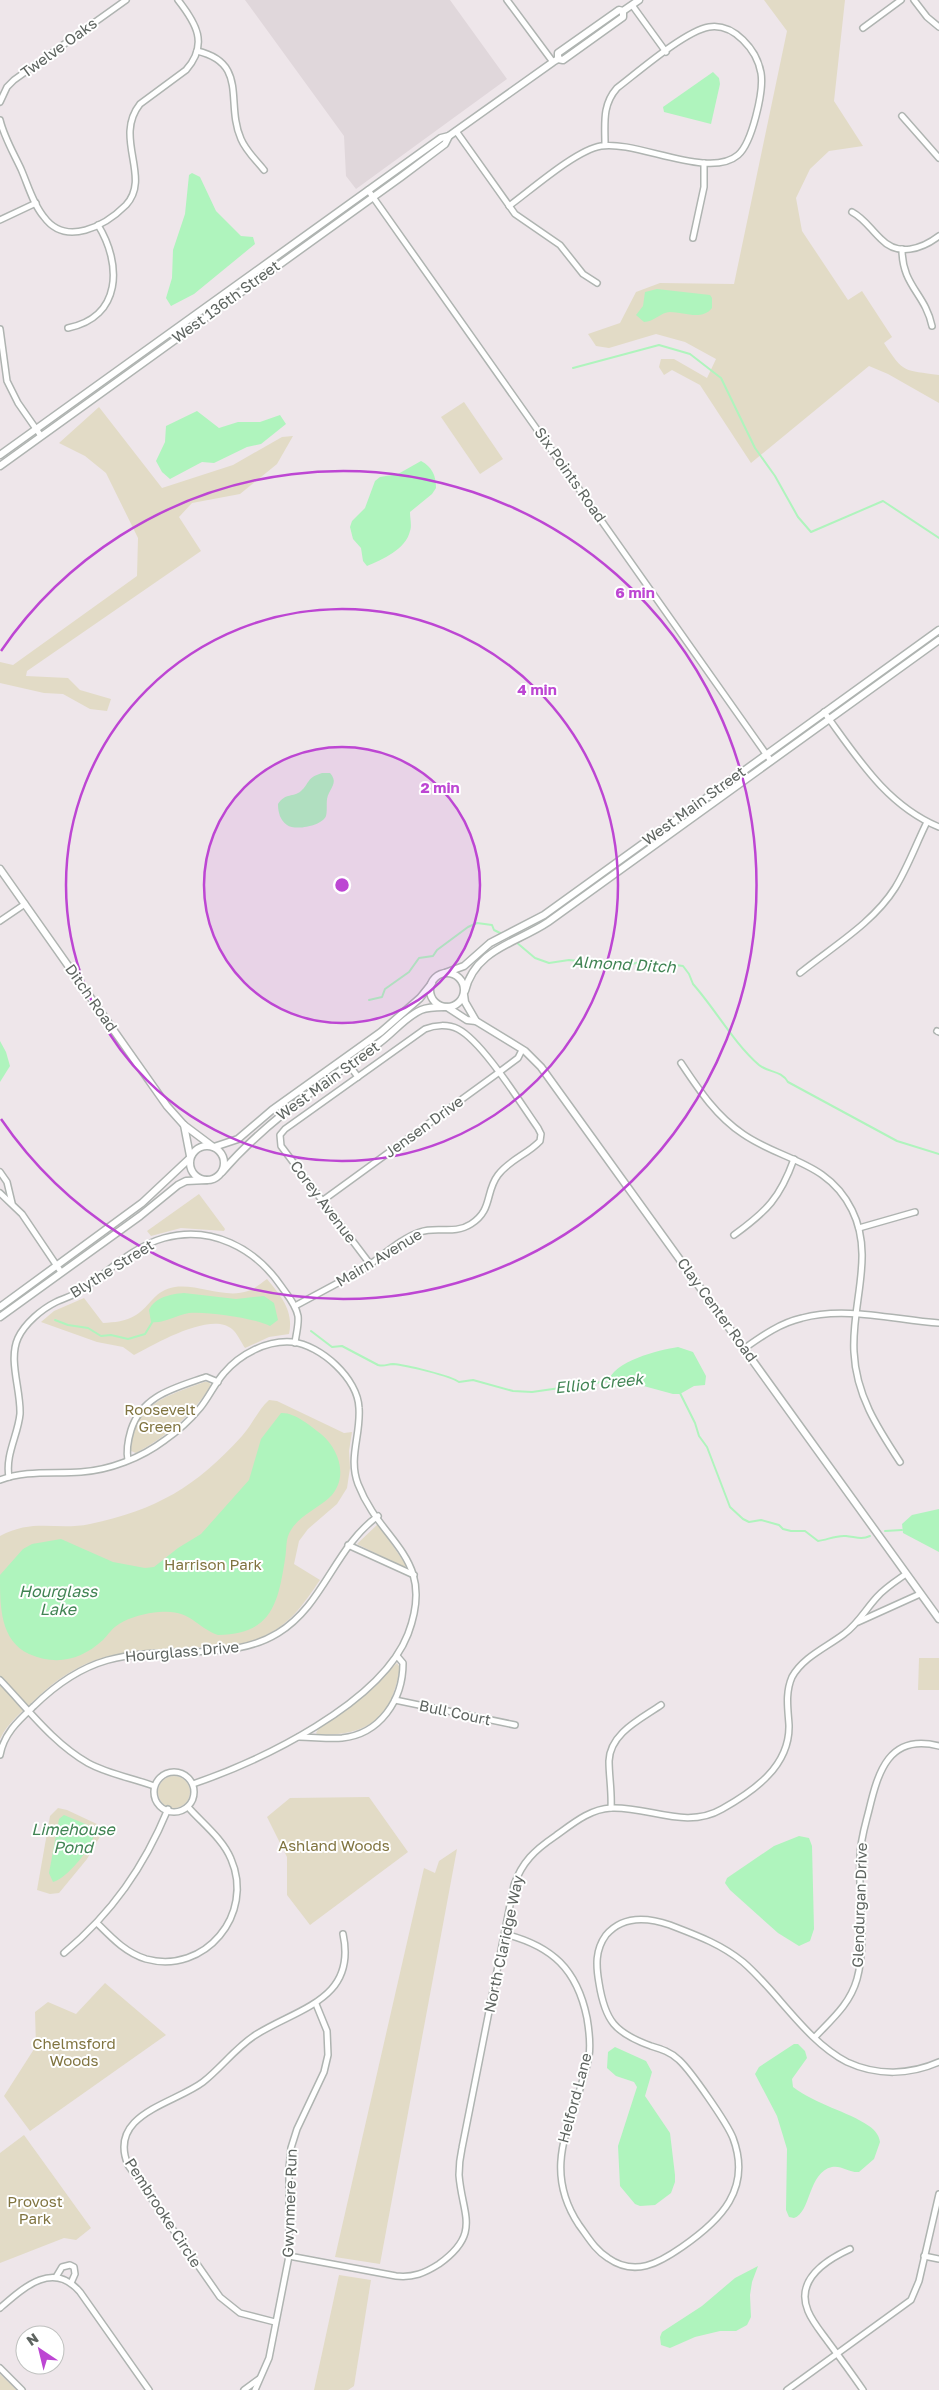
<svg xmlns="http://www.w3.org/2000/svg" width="939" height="2390" viewBox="0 0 939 2390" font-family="'Golos Text',sans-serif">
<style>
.education{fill:#e0d7db}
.green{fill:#e2dbc6}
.water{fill:#aff4bd}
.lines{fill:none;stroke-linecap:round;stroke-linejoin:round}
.stream{stroke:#aff4bd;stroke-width:2}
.minor-casing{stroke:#afb4b1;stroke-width:8}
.tertiary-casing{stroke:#afb4b1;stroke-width:9}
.minor{stroke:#fff;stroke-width:5}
.tertiary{stroke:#fff;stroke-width:6}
.ring{fill:none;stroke:#bd46d3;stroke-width:2.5}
.labels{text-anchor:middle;stroke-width:4;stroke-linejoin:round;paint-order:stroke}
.street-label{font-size:15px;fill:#5e6460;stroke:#fff}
.park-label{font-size:15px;fill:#807440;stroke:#fff}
.water-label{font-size:16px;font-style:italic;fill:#418454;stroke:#fff}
.centre{fill:#bd46d3;stroke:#fff;stroke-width:2.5}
.ring-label{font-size:15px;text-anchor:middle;font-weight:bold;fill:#bd46d3;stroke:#fff;stroke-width:4;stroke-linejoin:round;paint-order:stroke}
</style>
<rect width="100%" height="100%" fill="#eee6ea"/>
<polygon class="education" points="245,0 450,0 507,79 356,189 346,176 344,136"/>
<g class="green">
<path d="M764,0H845L834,101L863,146L829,151L810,169L796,198L802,231L848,300L862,291L892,337L884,343C904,374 904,370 939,375V403L888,374L869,366L751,463L700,385L672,370L664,375L659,367L661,359H674L707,378L716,359L685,342L656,334L609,348L596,346L588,334L620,323L636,292L660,283L734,284L787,31Z"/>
<polygon points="464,402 503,459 480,474 441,417"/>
<polygon points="99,407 162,488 233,465 282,437 293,436 277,464 240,494 192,503 179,517 201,551 27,671 26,676 68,678 80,690 111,699 107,711 90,709 63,694 44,693 0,683 0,662 13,665 137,576 138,538 106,473 85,456 59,443"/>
<polygon points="199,1194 225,1229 224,1231 181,1228 151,1236 147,1231"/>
<path d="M267,1279C281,1296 294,1311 289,1334L269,1337L245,1348C241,1342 237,1333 232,1329C211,1311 155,1344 134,1355L123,1347L97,1342L41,1322L54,1311L84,1298L103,1323C115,1322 125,1322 136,1315C151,1306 154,1290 175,1287C199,1284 225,1299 248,1291C255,1289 261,1283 267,1279Z"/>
<path d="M204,1382H209L211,1386C192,1415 167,1436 136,1453L131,1451C134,1403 165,1397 204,1382Z"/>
<path d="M269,1400L277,1401L344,1433L352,1432L349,1451L350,1468L347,1488L337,1504L308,1529L299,1541L294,1564L320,1580C305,1602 292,1622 268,1634C248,1645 227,1646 205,1647C137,1651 92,1646 38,1697C24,1710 8,1722 0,1739V1536C34,1518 57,1531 90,1524C156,1510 196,1487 242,1436C252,1425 258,1410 269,1400Z"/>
<polygon points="378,1524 406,1565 405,1568 357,1544"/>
<polygon points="919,1658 939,1658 939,1690 918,1690"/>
<path d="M397,1663L400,1668C391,1719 369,1735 318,1735L316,1733L319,1728L365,1694Z"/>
<circle cx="174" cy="1792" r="16"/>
<polygon points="369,1797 408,1852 310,1925 287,1895 287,1857 267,1817 290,1798"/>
<polygon points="58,1808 67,1810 99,1825 102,1828 102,1833 87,1859 59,1893 50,1894 37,1890 50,1816"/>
<polygon points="457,1849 380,2264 335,2257 424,1868 435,1873 439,1861"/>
<polygon points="105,1983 166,2035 30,2131 4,2096 36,2046 35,2012 48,2002 76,2014"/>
<polygon points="24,2135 91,2228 76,2240 64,2238 0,2263 0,2153"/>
<polygon points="339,2275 371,2280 354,2386 348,2390 314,2390"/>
<polygon points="0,2374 17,2390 0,2390"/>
</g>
<g class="water">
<polygon points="713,72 719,78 720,84 711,124 664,112 663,107"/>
<polygon points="192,173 200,177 216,211 241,236 253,237 255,244 194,294 171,306 166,298 172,278 173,250 185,214 189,175"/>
<path d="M657,289L710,295L712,298V308C702,321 684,312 670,312C661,312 654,322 644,322L636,315L643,306L645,292Z"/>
<polygon points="197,411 219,428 238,422 260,422 280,415 286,424 261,444 247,447 214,463 202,462 170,479 162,472 156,461 165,442 166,426"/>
<path d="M421,461C432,467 436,475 436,488L432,494L410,512C410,518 412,526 410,531C406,549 382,560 367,566L363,561L361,548L353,539L350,527L352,521L365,508L375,481L380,477L398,474Z"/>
<path d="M322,773H330C337,781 333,785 329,793C325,800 328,809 326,816C322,826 295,831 287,825C280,820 278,812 278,804C286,792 293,798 301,791C310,783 306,778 322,773Z"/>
<polygon points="0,1041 6,1052 10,1066 0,1082"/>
<path d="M184,1293L236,1299L264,1296L274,1303L278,1320L270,1326C254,1318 207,1311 189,1313C176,1315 164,1324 151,1322L149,1310C155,1297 171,1294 184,1293Z"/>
<path d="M678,1347L693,1352L706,1376L705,1385L694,1386L680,1394H673L640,1385L613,1387L608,1383C612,1361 659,1350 678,1347Z"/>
<path d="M281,1413C294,1412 311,1426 321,1434C340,1450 349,1479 329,1498C317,1509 300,1515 291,1530C285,1538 287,1550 285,1559C278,1605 271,1634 218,1635C194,1626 191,1609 159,1612C146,1613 130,1617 119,1624C112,1628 108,1635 103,1640C81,1660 57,1666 29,1654C0,1640 0,1607 0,1575L23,1549L32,1544L61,1539L113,1562L145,1568L154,1567L178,1548L201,1534L249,1480L261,1439Z"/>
<polygon points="939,1509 939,1552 903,1533 902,1524 912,1515"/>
<path d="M64,1815L90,1826L94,1835C91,1849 67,1878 53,1882L49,1873L59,1819Z"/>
<polygon points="799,1836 809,1838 812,1846 814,1929 810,1941 799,1946 778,1933 730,1890 725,1883 727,1878 774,1846"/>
<path d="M794,2044H798L805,2051L807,2058L792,2079L793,2087C817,2105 847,2111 869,2126C875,2130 879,2135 880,2142L874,2159L859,2172C850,2173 841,2165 832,2167C808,2172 811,2213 794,2218L789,2217L786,2210L787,2149L777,2116L755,2074L759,2067Z"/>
<polygon points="615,2047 646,2061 652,2072 645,2096 670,2133 675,2175 675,2182 671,2193 655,2205 640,2206 635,2204 620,2186 618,2146 637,2087 634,2082 616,2076 607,2068 608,2052"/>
<polygon points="758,2266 752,2282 750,2295 751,2317 747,2325 736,2331 720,2331 695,2337 670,2348 661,2345 660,2337 662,2332 702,2306 735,2278"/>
</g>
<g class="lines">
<g class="stream">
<polyline points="573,368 659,345 690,354 721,378 755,448 775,476 798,517 811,532 883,501 939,538"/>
<path d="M516,942L535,958L549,963L569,960L599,963L621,962L628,965L644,961L659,966L669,964L683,966L689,974L693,984C716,1010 733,1042 759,1065C769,1073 781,1070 788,1082L897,1141L939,1154"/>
<polyline points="369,1000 382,997 385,989 409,972 419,958 433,956 437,950 468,927 477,923 492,925 494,930 504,935"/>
<polyline points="55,1320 68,1325 88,1328 101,1336 111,1335 128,1339 145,1334 153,1321"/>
<path d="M311,1331L332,1347L342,1346L378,1365C385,1367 387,1364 393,1364C406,1365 451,1376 459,1382L473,1380L513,1391L532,1392L609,1381"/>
<path d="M680,1393L695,1423L699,1436L707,1447L730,1507L743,1519L749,1522L761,1520L779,1525L783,1529L791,1531H805L818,1541C827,1540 836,1535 846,1536C856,1537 861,1540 870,1536"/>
<polyline points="885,1531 902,1530"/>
</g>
<defs>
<g id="minor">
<polyline points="507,0 553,62"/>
<polyline points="914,0 927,17 939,27"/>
<polyline points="632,5 666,52"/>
<polyline points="863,28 901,0"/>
<path d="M197,51C249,63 225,103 241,139C246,151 256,160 264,170"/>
<polyline points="0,102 7,87 14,80 126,0"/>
<polyline points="902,116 939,158"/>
<path d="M0,120C4,137 14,154 21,169C28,185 33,204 44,217C66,247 105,226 126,205C152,177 113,138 140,104L186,70C209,44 196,23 178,0"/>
<polyline points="456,131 515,214 560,245 583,274 597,283"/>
<polyline points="368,190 771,761"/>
<path d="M509,206C531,190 576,150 601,146C636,140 709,180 738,155C752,143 764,91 761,73C757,50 734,23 709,27C685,31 638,72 617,88C602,105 605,123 605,145"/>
<path d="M852,212C865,219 871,230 881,239C898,257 922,249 939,236"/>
<polyline points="0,220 36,203"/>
<polyline points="693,238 704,187 704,163"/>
<path d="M902,249C902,286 925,293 932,326"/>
<path d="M68,328C122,317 122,264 98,225"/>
<polyline points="0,329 7,381 18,403 41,436"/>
<path d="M824,712C857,757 886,805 939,827"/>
<polyline points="0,921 25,904"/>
<path d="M800,973C832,947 873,923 895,888C908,867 916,844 927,822"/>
<polyline points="937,1031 939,1032"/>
<path d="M681,1063C699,1090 716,1116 743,1134C782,1161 828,1161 852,1210C875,1256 851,1304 854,1352C856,1395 877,1427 900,1462"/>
<polyline points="349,1065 358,1077"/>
<polyline points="0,1172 7,1182 12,1203"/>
<polyline points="0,1193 22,1214 61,1272"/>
<polyline points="322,1201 498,1073 518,1058 522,1050"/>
<polyline points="859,1228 915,1212"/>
<path d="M734,1235C767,1211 780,1198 794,1159"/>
<path d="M295,1306L362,1270C379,1259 401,1238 420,1232C437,1226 454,1235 471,1224C493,1210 485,1192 498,1175C509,1160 528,1154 540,1141L541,1134L538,1128C521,1104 483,1042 458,1029C448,1024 435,1025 425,1029L285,1129L280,1135L281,1146L370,1264"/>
<path d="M745,1348C762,1336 780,1323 802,1318C845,1306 895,1320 939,1323"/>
<path d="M128,1460C126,1450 128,1440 131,1430C142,1395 175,1388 206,1377L218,1382"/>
<path d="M9,1477C5,1455 18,1435 20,1414C21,1390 8,1360 18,1338C25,1323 42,1309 56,1302C64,1298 73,1296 80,1291C107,1273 132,1247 164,1238C211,1225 255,1248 281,1286C288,1296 296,1305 298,1316C299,1325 296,1334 295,1343"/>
<path d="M0,1480C25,1470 54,1474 81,1472C110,1470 141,1458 165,1440C178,1431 190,1420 200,1408C209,1397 215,1383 224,1373C240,1354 267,1340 292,1342C321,1345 358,1379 359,1408C361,1435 348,1458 358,1484C381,1544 437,1557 408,1634C381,1704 260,1761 193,1784"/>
<polyline points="348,1545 414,1575"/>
<polyline points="858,1622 920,1594"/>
<path d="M0,1680C27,1708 53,1743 88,1763C108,1774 132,1778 154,1786"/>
<polyline points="395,1700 515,1725"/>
<path d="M299,1737C313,1737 328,1739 342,1738C380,1734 403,1700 403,1663L397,1656"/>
<path d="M0,1755C4,1733 19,1720 34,1706C86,1655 124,1653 193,1652C223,1651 252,1649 278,1633C324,1605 334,1548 378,1516"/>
<circle cx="174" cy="1792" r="20"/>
<path d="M611,1808C612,1792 609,1776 609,1761C610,1733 641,1719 661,1705"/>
<path d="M97,1923C112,1938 126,1953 146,1959C205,1975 255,1914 231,1859C223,1839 202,1823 188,1807"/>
<path d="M505,1934C552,1946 577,1969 587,2018C589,2030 591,2043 589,2056C577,2117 538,2163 579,2225C588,2237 595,2250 608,2258C635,2277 659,2263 682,2247C721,2220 752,2189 733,2138C727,2123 691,2071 679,2060C671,2052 661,2049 651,2046C615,2033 605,2021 599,1983C596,1966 595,1950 606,1935C623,1915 647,1917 670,1925C696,1935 721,1944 743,1962C778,1992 806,2041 847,2062C877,2076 910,2075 939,2062"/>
<path d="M64,1953C112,1913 144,1867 168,1809"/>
<path d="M815,2037C832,2019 850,2004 857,1979C867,1943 858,1896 860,1858C860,1841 865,1826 869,1810C878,1772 889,1733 939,1746"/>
<path d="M850,2249C826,2260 795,2280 808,2311C813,2323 822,2333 829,2343C841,2359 852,2374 863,2390"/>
<path d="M289,2256L396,2276C413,2278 425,2273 439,2264C482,2233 462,2215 459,2175C459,2166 460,2157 462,2148L514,1885C522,1862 535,1850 554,1837C571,1825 589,1809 611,1808C648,1806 686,1830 722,1809C754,1791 790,1766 789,1725C788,1709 785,1693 792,1677C803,1657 827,1647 844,1634C858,1624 865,1610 877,1597C885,1588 896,1581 906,1574"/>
<polyline points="924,2256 939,2259"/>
<polyline points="56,2277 62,2267 70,2265 74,2267 75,2274 71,2283"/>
<path d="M0,2308C23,2288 53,2260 80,2292L149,2390"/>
<path d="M275,2322L240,2313L220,2297L128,2165C107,2114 174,2104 203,2082C222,2067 237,2046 257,2034C299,2008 357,1999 343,1934"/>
<polyline points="0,2368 22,2390"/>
<polyline points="244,2390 259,2379"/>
<polyline points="255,2390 269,2358 289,2256 289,2169 291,2148 297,2129 324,2072 328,2055 327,2031 316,2004"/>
<polyline points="787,2390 911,2300 919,2281 939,2194"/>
</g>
<g id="tertiary">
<polyline points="558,59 563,60 623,17 623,11"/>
<polyline points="0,455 441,138 449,136 553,62 558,59 558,53 619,10 623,11 639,0"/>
<polyline points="0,466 401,177 445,144 449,136"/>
<polyline points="0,869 167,1106 184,1125 212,1146"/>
<circle cx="447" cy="990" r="17"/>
<polyline points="445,973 464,966 490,943 544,915 939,630"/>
<path d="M465,991C475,949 517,943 548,922L939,640"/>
<polyline points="464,995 465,1002 476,1021"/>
<polyline points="447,1007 467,1020 476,1021 525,1051 541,1067 939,1619"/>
<polyline points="184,1125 190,1156"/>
<circle cx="207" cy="1163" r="17"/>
<polyline points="214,1147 238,1139 272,1110 381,1032 420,998 432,983"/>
<path d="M222,1172C267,1120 324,1083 379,1043C393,1033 405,1017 421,1010C428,1007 436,1007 444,1007"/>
<polyline points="0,1307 142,1203 190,1158"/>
<polyline points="0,1317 140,1216 178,1185 186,1181 207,1180"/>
</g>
</defs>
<use href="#minor" class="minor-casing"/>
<use href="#tertiary" class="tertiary-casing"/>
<use href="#minor" class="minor"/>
<use href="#tertiary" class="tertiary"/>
</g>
<circle cx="342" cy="885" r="138" fill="#bd46d3" fill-opacity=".12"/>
<g class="ring">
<circle cx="342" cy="885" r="138"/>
<circle cx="342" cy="885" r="276"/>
<path d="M1 651A414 414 0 1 1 1 1119"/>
</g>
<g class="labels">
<g class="street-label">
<text transform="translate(59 48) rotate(-36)" y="5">Twelve Oaks</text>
<text transform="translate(226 302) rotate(-36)" y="5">West 136th Street</text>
<text transform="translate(570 475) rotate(55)" y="5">Six Points Road</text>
<text transform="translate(694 806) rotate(-36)" y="5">West Main Street</text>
<text transform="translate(91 998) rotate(55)" y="5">Ditch Road</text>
<text transform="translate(328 1081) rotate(-36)" y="5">West Main Street</text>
<text transform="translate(424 1127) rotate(-36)" y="5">Jensen Drive</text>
<text transform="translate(323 1202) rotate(53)" y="5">Corey Avenue</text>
<text transform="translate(379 1258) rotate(-31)" y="5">Mairn Avenue</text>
<text transform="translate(112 1269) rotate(-32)" y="5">Blythe Street</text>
<text transform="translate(717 1310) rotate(54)" y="5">Clay Center Road</text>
<text transform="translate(182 1652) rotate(-5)" y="5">Hourglass Drive</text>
<text transform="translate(455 1713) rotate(12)" y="5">Bull Court</text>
<text transform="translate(860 1905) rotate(-88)" y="5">Glendurgan Drive</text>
<text transform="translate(504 1944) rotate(-78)" y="5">North Claridge Way</text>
<text transform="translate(575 2098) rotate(-75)" y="5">Helford Lane</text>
<text transform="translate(290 2203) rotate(-88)" y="5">Gwynmere Run</text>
<text transform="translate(163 2213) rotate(57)" y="5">Pembrooke Circle</text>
</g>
<g class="park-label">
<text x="160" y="1415">Roosevelt<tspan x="160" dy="17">Green</tspan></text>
<text x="213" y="1570">Harrison Park</text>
<text x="334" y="1851">Ashland Woods</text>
<text x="74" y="2049">Chelmsford<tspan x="74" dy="17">Woods</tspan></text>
<text x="35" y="2207">Provost<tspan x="35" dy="17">Park</tspan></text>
</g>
<g class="water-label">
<text transform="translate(624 964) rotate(3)" y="6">Almond Ditch</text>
<text transform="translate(599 1383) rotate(-6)" y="6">Elliot Creek</text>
<text x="58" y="1597">Hourglass<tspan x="58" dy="18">Lake</tspan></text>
<text x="73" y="1835">Limehouse<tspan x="73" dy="18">Pond</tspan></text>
</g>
</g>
<circle cx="342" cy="885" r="8" class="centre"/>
<g class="ring-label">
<text x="635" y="598">6 min</text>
<text x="537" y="695">4 min</text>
<text x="440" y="793">2 min</text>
</g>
<g transform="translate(40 2350) rotate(325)"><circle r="24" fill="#ffffff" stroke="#bfc1bf"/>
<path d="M0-4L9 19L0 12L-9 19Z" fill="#bd46d3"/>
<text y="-8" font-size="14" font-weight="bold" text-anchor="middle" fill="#5e6460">N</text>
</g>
</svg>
